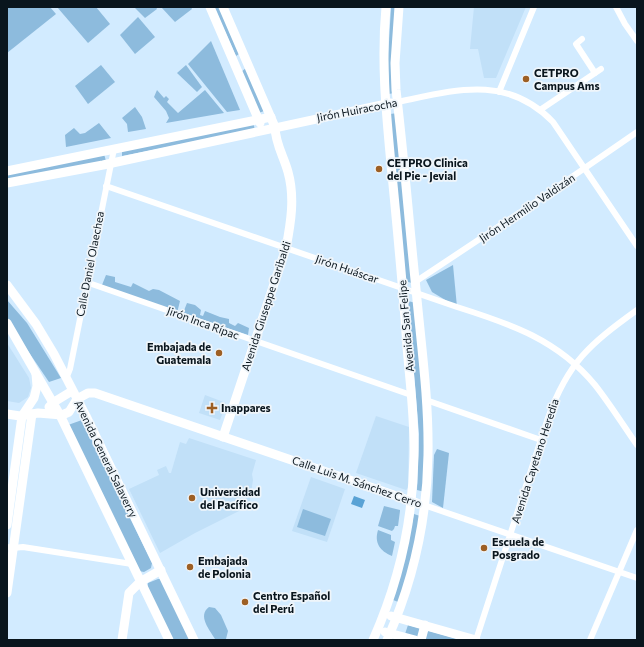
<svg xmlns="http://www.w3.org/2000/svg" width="644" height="647" viewBox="0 0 644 647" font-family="Commissioner,sans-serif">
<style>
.built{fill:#c1e0f8}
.green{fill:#8dbbdd}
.water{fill:#59a2d5}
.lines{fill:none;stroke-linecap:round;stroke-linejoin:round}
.street{stroke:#fff;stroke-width:6}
.secondary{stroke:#fff;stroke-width:9}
.poi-dot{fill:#9d5f24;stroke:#eff5fa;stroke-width:1.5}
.labels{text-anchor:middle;stroke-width:3.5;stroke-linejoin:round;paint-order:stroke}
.poi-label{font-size:11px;font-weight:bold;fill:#09151d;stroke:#eff5fa;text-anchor:start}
.street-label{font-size:11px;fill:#09151d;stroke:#eff5fa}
</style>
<rect width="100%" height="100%" fill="#d2ebff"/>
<g class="built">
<polygon points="474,7 526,7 496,78 484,78 478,49 470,49"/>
<polygon points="7,343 29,378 31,388 28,397 19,403 7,401"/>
<polygon points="205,395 226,403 220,420 199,413"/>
<polygon points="376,416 409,427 408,488 406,490 356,473"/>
<polygon points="189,438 256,460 252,474 253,480 249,506 195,533 160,553 129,489 159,475 157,470 166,466 169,473 171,473 180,442 186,444"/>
<polygon points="311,477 345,489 327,542 292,531"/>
</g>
<g class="green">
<polygon points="7,7 50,7 56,14 7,53"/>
<polygon points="57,7 96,7 110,24 88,43"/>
<polygon points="134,7 156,7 157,9 145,18"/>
<polygon points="161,7 191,7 192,9 175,22"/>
<polygon points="214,7 220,7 239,54 236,56"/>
<polygon points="391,7 399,7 398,92 389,94 388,59"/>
<polygon points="138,17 155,37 135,54 120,35"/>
<polygon points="211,41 240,110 227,112 188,64"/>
<polygon points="101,65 115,82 88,104 75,86"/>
<polygon points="186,65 202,87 197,92 177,73"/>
<polygon points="246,68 264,111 259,113 241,72"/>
<polygon points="157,90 164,98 166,96 169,99 167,102 178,113 205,90 224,113 166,123 169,118 166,111 154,97"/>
<polygon points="135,107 142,117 146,129 128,132 127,124 122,118"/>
<polygon points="398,113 415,284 405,281 390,114"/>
<polygon points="253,122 255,130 122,156 122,150"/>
<polygon points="99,123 111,138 66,147 65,135 74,128 80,134 85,133"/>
<polygon points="104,154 106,161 7,180 7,174"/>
<polygon points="453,265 457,307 432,292 426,280"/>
<polygon points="106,275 115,277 115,282 131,287 133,283 149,291 153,289 159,290 180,301 177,313 102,285"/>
<polygon points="7,300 27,323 61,378 49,382 7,320"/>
<polygon points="408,301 416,303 427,417 425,492 417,490 419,434"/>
<polygon points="187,303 195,305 201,310 200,315 203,316 205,311 220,317 229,319 229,323 235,326 238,323 249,328 248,335 183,313"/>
<polygon points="82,420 152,563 151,568 144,572 139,571 68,425"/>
<polygon points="437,449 449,453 443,508 432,502 434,455"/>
<polygon points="384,506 400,510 400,511 398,526 395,526 394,529 392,531 378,526"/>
<polygon points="303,509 331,519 325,536 297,527"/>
<polygon points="414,514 423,517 401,603 393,600 407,548"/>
<path d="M378,530L391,535V540L395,542L392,556C380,551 374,543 378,530Z"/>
<polygon points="158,579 162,579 191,640 172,640 147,591 148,583"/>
<path d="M209,607L215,608L221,615L228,631L226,639H215C210,630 197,616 209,607Z"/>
<polygon points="408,625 461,640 427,640 405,634"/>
</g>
<polygon class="water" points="354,496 365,500 362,508 351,504"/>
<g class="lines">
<g class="street">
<polyline points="616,7 625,24 637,41"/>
<polyline points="582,39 576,44 595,73"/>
<polyline points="499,92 534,7"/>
<path d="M398,102C455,90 507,74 553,122L637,246"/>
<polyline points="540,110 601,69"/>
<path d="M106,186L457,307C511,324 558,340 595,385C610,404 623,425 637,445"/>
<polyline points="86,282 411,395"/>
<polyline points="415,282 537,201 637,132"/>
<polyline points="66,379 70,369 114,149"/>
<polyline points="426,400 541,440"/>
<polyline points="424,505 637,578"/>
<polyline points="7,547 13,548 23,547 132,564"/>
<path d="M476,640L548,418C568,362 590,344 637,310"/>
<polyline points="590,640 637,530"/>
</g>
<g class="secondary">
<polyline points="210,7 260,123"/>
<polyline points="7,171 271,117"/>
<polyline points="7,183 103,165 391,103"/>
<polyline points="7,285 36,324 54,354 86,416 194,640"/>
<polyline points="7,323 60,415 169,640"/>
<polyline points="49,407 54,402 72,391"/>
<polyline points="7,414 20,416 38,413 62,415 69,412 77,399 88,393 95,393 417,503"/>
<path d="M223,437L286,248C291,222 295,197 288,172C284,157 275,143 275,127L223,7"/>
<polyline points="7,525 22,416 34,398 37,386 36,374"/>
<polyline points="7,593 32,414"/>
<polyline points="391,616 476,640"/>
<polyline points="385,632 415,640"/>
<polyline points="122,640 129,593 140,582 161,570"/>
<path d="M373,640C399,582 413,519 414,456C415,420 410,383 407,347C403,286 397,225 391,164C386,111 381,61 386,7"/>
<path d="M387,640C413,582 427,519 428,455C429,400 421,344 416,289C409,223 404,156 396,90L395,63L399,7"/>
<polyline points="421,640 425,625"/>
</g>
</g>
<g class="poi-dot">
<circle cx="526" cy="79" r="4"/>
<circle cx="379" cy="169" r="4"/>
<circle cx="219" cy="353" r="4"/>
<path d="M210 402h4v4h4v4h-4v4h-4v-4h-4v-4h4z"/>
<circle cx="192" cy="498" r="4"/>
<circle cx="484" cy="548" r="4"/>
<circle cx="190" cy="567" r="4"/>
<circle cx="245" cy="602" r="4"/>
</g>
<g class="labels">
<g class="poi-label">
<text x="534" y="77">CETPRO<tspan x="534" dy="13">Campus Ams</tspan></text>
<text x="387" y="167">CETPRO Clinica<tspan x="387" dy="13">del Pie - Jevial</tspan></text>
<text x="211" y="351" text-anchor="end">Embajada de<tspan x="211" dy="13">Guatemala</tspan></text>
<text x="221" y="412">Inappares</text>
<text x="200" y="496">Universidad<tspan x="200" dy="13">del Pacífico</tspan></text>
<text x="492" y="546">Escuela de<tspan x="492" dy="13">Posgrado</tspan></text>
<text x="198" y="565">Embajada<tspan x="198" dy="13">de Polonia</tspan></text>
<text x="253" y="600">Centro Español<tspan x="253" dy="13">del Perú</tspan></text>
</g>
<g class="street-label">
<text transform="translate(357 110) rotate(-11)" y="4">Jirón Huiracocha</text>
<text transform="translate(527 208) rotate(-34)" y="4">Jirón Hermilio Valdizán</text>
<text transform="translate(90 264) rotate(-79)" y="4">Calle Daniel Olaechea</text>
<text transform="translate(347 269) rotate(19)" y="4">Jirón Huáscar</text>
<text transform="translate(266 306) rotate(-72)" y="4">Avenida Giuseppe Garibaldi</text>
<text transform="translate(203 323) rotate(20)" y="4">Jirón Inca Rípac</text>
<text transform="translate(406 326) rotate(-95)" y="4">Avenida San Felipe</text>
<text transform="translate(106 459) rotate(64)" y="4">Avenida General Salaverry</text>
<text transform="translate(535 461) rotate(-72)" y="4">Avenida Cayetano Heredia</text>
<text transform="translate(357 482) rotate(19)" y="4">Calle Luis M. Sánchez Cerro</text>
</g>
</g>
<rect width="644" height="647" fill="none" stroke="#09151d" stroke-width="16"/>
</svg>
